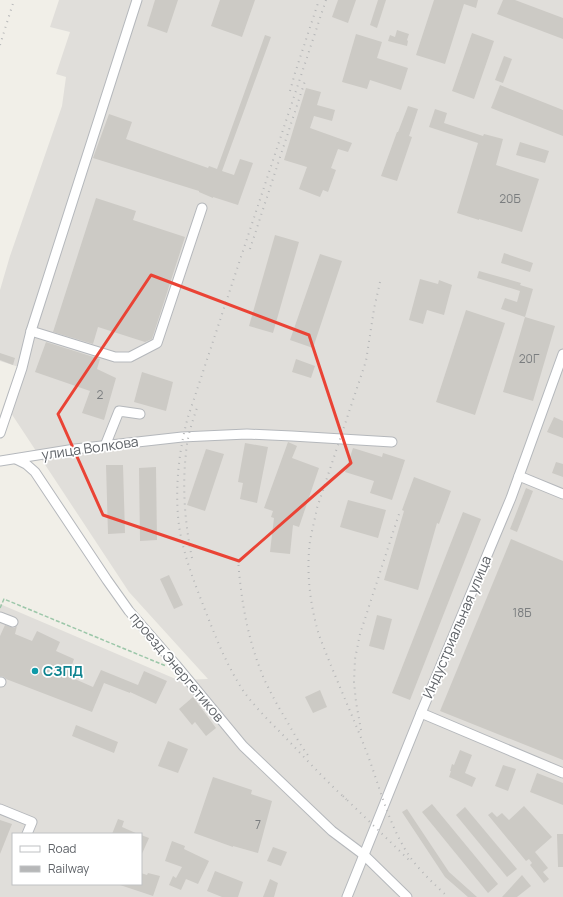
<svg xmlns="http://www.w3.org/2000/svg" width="563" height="897" viewBox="0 0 563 897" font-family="Manrope,sans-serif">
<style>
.industrial{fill:#e0deda;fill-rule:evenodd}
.building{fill:#cccac5}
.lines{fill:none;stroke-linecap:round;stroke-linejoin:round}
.minor-casing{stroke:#b5b8bc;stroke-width:11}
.path{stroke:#9cc7a9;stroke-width:1.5;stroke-dasharray:4 2;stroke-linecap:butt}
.minor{stroke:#fff;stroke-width:9}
.rail{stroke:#b6b7b8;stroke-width:2;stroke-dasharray:1 5;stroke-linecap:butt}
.marked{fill:none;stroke:#ea4335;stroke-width:3;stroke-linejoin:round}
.culture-dot{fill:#0f9aa8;stroke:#fff;stroke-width:1.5}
.labels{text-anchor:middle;stroke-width:3.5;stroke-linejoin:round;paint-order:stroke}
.number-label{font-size:12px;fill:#7a7d7f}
.street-label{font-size:14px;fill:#5f6368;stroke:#fff}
.culture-label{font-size:14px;font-weight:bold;fill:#0d838f;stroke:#fff;text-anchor:start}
</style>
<rect width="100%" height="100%" fill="#f1efe8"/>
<path class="industrial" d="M59,0H563V897H0V604L178,680L208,679L129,592L11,413L22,368L0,361V290L10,256L62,106L66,77L56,74L70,32L50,27ZM13,834H141V884H13Z"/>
<g class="building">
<polygon points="155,0 178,0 167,33 147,26"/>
<polygon points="220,0 255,0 242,37 211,26"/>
<polygon points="338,0 356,0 348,23 332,17"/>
<polygon points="378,0 386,0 377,28 370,25"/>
<polygon points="434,0 478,0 476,8 464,4 445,64 416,55"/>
<polygon points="503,0 515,0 563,18 563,39 497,14"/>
<polygon points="397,30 409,34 407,40 408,41 407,46 388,41 390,35 395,37"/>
<polygon points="472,33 494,41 474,99 452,91"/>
<polygon points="356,34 382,42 377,58 408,68 401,90 370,80 367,89 342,82"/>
<polygon points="265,35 271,37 222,171 234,175 240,159 253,163 238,205 213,197 213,198 199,192 199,191 93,158 109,114 132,122 126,139 208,168 209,166 217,169"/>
<polygon points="504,56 512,59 503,83 495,80"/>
<polygon points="500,85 563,110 563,136 491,108"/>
<polygon points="306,88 321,92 317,105 335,110 332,121 314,116 310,128 352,143 348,152 338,149 331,168 336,170 328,192 323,190 320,197 299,189 307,167 284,160"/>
<polygon points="408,106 418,109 409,136 412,137 397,181 381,176 397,132 398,132"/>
<polygon points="435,109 447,113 444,123 483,136 484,134 503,139 496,165 539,179 522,232 479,219 479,220 457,213 478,143 429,127"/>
<polygon points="520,142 549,151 545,163 516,155"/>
<polygon points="96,198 136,211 133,220 185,237 152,339 145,342 98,327 93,344 53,332"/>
<polygon points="275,235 299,242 273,333 249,326"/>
<polygon points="504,253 533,263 530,272 501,263"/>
<polygon points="320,254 342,261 313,348 290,340"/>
<polygon points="479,271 521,283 520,285 533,289 525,317 555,326 533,401 503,392 525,317 501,309 505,298 517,302 520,291 477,278"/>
<polygon points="420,279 438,284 439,280 452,285 444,315 427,310 423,324 409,320"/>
<polygon points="466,310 505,323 475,415 436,402"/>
<polygon points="46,342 100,359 97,369 116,378 104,420 82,413 90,391 35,372"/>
<polygon points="0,353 15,358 13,365 0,360"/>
<polygon points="296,359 315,366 311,378 292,372"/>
<polygon points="142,372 173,382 166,411 134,402"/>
<polygon points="554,417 563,421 563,438 547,432"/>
<polygon points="288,442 297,446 292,458 319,468 299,527 293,525 290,554 270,552 274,518 271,517 273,511 264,508"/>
<polygon points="245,443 268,447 257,503 240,499 243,483 238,482"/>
<polygon points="353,448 382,457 383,453 405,460 392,500 370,493 374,481 345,472"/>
<polygon points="206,449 224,454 205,511 187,505"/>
<polygon points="556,462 563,464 563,477 552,473"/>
<polygon points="106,465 123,465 125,533 108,534"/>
<polygon points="156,467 157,540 140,541 139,468"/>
<polygon points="414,477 451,491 439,524 437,523 418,590 384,580 404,511 402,510"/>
<polygon points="526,488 533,491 517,532 510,529"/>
<polygon points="348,500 386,510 378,538 340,527"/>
<polygon points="463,512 481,519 410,700 392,693"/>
<polygon points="511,539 563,561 563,760 440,711"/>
<polygon points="169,575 183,605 174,609 160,579"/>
<polygon points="377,615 392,619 384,650 369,646"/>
<polygon points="5,625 14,628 17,626 15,634 32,641 37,631 60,642 56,651 74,659 68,676 93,687 101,670 138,685 144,671 167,681 156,704 130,692 130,693 104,683 92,712 6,679 4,677 0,676 0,636"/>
<polygon points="320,690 327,707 313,713 305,697"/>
<polygon points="193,697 216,728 206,736 195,722 192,725 179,709"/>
<polygon points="76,725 118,742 114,753 72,736"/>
<polygon points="168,741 188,749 178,773 158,766"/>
<polygon points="460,750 472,755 465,773 476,778 472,787 449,777 451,771 450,771 452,764 454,765"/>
<polygon points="503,765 516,769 508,791 495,786"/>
<polygon points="537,773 563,783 563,805 530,792"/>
<polygon points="213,777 252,790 251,794 272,801 258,853 233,846 233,847 194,833"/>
<polygon points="432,804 498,884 488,893 422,812"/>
<polygon points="524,806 552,837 535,852 548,868 543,872 549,879 544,883 530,865 532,863 529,859 526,861 488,815 492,812 497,817 502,813 509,820"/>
<polygon points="465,807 517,869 507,877 456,815"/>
<polygon points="407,809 449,872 477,897 468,897 445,877 402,812"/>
<polygon points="118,819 124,821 122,827 138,834 112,834"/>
<polygon points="0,820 12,824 0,854"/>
<polygon points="557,834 563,834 563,867 558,867"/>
<polygon points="141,835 149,838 141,856"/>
<polygon points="172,841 185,846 184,849 209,861 198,884 186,879 181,890 169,885 173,876 176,878 182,867 165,861"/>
<polygon points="273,847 287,852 281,866 267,861"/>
<polygon points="215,871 243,882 238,897 222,897 207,891"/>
<polygon points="141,873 147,875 148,873 160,876 153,896 120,885 120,884 141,884"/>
<polygon points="522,875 531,886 517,897 502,897"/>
<polygon points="270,879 278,883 274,897 263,897"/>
</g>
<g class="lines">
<defs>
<g id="minor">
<polyline points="31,331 115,357 130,357 157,343 202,208"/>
<polyline points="0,433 22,368 31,331 137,0"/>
<polyline points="105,446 119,411 140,414"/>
<polyline points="16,459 26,464 35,472 107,580 129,611 176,665 243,746 332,831 364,855 407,897"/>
<polyline points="0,461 75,449 182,437 247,434 292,436 392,442"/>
<polyline points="519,476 563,494"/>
<polyline points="0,617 13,622"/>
<polyline points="0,682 1,682"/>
<polyline points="421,713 563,773"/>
<polyline points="0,809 32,822 27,834"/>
<polyline points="347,897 421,713 511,498 563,354"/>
</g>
</defs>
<use href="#minor" class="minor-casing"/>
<polyline class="path" points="0,608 4,599 166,666"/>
<use href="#minor" class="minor"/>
<g class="rail">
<path d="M326,0L188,417C178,453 174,496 180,532C185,559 195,584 205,610C216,638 227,666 244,692C256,708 271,723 285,737C305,758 325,780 347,800"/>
<polyline points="0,45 14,0"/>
<polyline points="290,91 295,73 319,0"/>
<polyline points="250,249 305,81"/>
<path d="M380,282L374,309L366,361L317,508C315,519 312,530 310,541C306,572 310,605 319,635C334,675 352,714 367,753C380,788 389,826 410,857C421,872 434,884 448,897"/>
<path d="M192,558C185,524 182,488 186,453C187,438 192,422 197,408"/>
<path d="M238,559C241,601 248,642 265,681C271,693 277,705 284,716C292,730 300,745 310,758"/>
<polyline points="361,730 356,702 354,682 355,659 360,634 399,514"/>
<polyline points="343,796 409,860"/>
</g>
</g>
<path class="marked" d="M151,275L309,335L351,463L239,561L103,515L58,414Z"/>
<circle class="culture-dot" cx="35" cy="671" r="4"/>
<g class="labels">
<g class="number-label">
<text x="510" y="203">20Б</text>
<text x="529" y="363">20Г</text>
<text x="100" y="399">2</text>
<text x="522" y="617">18Б</text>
<text x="258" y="829">7</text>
</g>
<g class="street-label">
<text transform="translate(90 448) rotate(-8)" y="5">улица Волкова</text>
<text transform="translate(457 627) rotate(-67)" y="5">Индустриальная улица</text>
<text transform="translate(177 667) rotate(50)" y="5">проезд Энергетиков</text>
</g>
<g class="culture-label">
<text x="43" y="676">СЗПД</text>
</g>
</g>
<rect x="12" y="833" width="130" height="52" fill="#ffffff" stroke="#bfc1c3"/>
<rect x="20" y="846" width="20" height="6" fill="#ffffff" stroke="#bfc1c3"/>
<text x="48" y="853" font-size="12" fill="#5f6368">Road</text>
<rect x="20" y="866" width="20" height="6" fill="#b6b7b8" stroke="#bfc1c3"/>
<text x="48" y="873" font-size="12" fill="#5f6368">Railway</text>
</svg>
